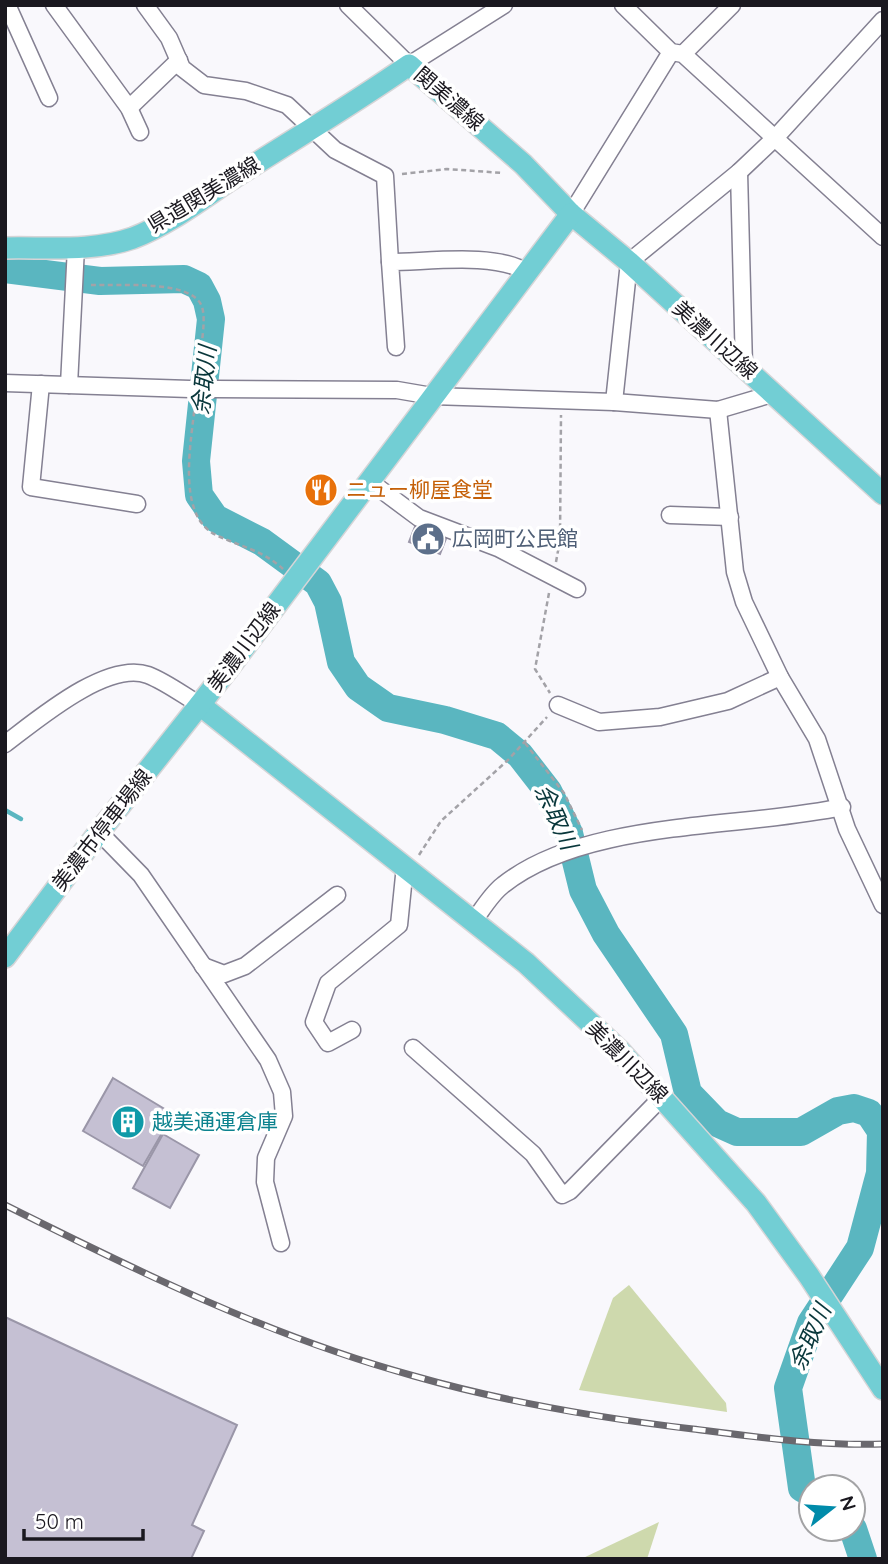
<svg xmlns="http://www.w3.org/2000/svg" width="888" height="1564" viewBox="0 0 888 1564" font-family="Quicksand,'Noto Sans JP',sans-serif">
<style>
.green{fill:#ced9ad}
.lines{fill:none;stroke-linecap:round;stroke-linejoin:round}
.stream{stroke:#5ab6c0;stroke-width:4.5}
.river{stroke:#5ab6c0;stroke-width:28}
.building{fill:#c5c0d3;stroke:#9a96a8;stroke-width:2}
.minor-casing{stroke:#848092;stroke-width:19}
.major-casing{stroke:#d6d5d7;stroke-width:24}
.path{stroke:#a3a2a7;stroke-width:2.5;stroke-dasharray:5 3.5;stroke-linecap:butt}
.minor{stroke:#fff;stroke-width:16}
.major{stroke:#72ced4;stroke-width:21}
.rail-casing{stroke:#6a686e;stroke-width:7}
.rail{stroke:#fff;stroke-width:4.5;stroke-dasharray:13;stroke-linecap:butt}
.minor-bridge-casing{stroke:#848092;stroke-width:19;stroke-linecap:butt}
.minor-bridge{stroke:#fff;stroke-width:16}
.labels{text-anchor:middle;stroke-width:7;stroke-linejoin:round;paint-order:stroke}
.street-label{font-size:21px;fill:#1a181f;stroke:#fff}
.food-label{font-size:21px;fill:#c56008;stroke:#fff;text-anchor:start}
.service-label{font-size:21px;fill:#4e5e75;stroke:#fff;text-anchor:start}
.culture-label{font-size:21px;fill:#0d838f;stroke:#fff;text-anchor:start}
.water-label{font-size:23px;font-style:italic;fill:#09373b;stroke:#fff}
</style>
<rect width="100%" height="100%" fill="#f9f8fc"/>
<g class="green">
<polygon points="629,1285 726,1403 727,1412 579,1390 613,1298"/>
<polygon points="659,1522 647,1559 581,1559"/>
</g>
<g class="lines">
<polyline class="stream" points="5,810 21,819"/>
<g class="river">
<polyline points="5,269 100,281 184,279 199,286 207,301 211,319 196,461 199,495 215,518 262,542 318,583 328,602 341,662 358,687 388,708 445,720 497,736 520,755 548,791 569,833 583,890 606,934 674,1034 688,1093 717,1123 737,1132 801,1132 838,1111 854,1108 869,1113 881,1131 880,1173 860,1248 811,1323 788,1388 802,1488 811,1493"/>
<polyline points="853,1529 863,1559"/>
</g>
</g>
<g class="building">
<polygon points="416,524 447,536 440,554 409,542"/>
<polygon points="113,1078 173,1114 143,1166 83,1131"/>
<polygon points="163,1134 199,1155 170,1208 133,1188"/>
<polygon points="5,1317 237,1425 192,1525 204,1531 191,1559 5,1559"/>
</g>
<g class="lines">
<defs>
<g id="minor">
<polyline points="54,5 129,108 140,132"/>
<polyline points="145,5 169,38 182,68 204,85 246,91 287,105 335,150 385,176 390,262"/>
<polyline points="348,5 409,65 504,5"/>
<polyline points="623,5 671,52 683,54 883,237"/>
<polyline points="9,9 49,98"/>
<polyline points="683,54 732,5"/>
<polyline points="129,108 179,60"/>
<polyline points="739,172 744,367"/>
<polyline points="571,214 671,52"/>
<path d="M396,347L390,262C427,262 496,252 526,272"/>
<polyline points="5,383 190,389"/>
<polyline points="41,384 31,487 137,504"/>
<polyline points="69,385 76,247"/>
<polyline points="215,389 397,390 432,396 614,402 718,410 772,394"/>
<polyline points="614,402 629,262 739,172 776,137 883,20"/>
<polyline points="718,410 735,572 744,602 780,677 817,739 847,829 883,905"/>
<polyline points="368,480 419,518 498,548 577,589"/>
<polyline points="670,515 730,517"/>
<polyline points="558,705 599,722 660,717 728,701 780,677"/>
<path d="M5,744C37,720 107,660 148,675C166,682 183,695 200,705"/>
<polyline points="99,832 141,875 268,1060 282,1092 284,1116 266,1158 265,1182 281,1243"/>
<path d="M473,922C482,910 491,894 503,885C586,819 741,829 842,807"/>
<polyline points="203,966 224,974 245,966 337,895"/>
<polyline points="352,1030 328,1043 314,1022 328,983 399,925 405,866"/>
<polyline points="413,1048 533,1154 562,1195 570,1191 662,1097"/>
</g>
<g id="major">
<path d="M5,248C47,247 93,252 133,238C170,224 205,196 238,175C296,138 353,104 409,65L523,164L571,214L629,262L883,494"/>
<polyline points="200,705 526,963 620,1051 756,1203 809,1276 883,1389"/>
<polyline points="5,957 99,832 228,669 571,214"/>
</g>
</defs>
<use href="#minor" class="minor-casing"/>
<use href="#major" class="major-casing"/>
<g class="path">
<polyline points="402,174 447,169 503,173"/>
<path d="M91,285C118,286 193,279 202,307C207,321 199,356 198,372"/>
<path d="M195,403C192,439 175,515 216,535C239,546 264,551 283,569"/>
<polyline points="556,562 560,540 561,415"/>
<polyline points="549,593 535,669 550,693"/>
<polyline points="525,743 564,793 582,830"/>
<polyline points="419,855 441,821 508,760 547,717"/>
</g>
<use href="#minor" class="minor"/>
<use href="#major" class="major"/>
<defs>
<path id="rail" d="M5,1205C137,1271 271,1337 414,1376C505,1402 599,1418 693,1429C756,1437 820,1446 883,1444"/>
</defs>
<use href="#rail" class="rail-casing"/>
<use href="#rail" class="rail"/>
<defs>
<polyline id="minor-bridge" points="190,389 215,389"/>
</defs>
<use href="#minor-bridge" class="minor-bridge-casing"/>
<use href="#minor-bridge" class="minor-bridge"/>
</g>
<defs>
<symbol id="restaurant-disc" viewBox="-11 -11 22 22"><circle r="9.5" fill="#e8710a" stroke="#fff"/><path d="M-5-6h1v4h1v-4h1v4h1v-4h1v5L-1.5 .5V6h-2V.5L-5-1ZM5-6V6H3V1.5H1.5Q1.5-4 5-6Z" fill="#fff"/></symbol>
<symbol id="civic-disc" viewBox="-11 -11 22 22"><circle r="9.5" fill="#5c6f8a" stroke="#fff"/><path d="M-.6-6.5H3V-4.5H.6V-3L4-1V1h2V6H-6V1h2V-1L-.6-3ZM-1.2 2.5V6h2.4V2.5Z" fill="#fff"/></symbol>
<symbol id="building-disc" viewBox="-11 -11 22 22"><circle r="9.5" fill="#0f9aa8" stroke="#fff"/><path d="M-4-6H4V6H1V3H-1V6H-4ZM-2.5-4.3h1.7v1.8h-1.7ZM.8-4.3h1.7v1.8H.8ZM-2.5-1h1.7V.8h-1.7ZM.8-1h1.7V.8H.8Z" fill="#fff"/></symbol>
</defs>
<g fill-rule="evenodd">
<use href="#restaurant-disc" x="302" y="471" width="38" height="38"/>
<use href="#civic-disc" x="409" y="520" width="38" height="38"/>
<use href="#building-disc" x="109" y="1103" width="38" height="38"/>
</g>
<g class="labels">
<g class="street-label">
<text transform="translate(449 99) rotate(41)" y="7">関美濃線</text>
<text transform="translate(204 195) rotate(-31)" y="7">県道関美濃線</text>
<text transform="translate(715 340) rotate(42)" y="7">美濃川辺線</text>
<text transform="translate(244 647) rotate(-53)" y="7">美濃川辺線</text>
<text transform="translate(102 830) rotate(-52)" y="7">美濃市停車場線</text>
<text transform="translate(627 1062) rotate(45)" y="7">美濃川辺線</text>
</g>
<g class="food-label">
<text x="346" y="497">ニュー柳屋食堂</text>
</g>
<g class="service-label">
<text x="452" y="546">広岡町公民館</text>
</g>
<g class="culture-label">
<text x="152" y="1129">越美通運倉庫</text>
</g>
<g class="water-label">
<text transform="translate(204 380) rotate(-84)" y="8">余取川</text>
<text transform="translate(556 817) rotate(65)" y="8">余取川</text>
<text transform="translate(810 1337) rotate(-66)" y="8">余取川</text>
</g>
</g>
<rect width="888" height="1564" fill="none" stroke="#1a181f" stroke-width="14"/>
<g transform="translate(832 1508) rotate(73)"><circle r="33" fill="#ffffff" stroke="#a3a3a5" stroke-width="2"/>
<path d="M0-5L12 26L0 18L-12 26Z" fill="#008baa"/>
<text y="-10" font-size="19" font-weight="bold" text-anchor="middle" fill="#1a181f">N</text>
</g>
<path d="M24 1529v10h119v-10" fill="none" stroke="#1a181f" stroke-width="3.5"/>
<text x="35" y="1529" font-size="21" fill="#1a181f" stroke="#ffffff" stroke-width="5" paint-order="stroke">50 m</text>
</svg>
